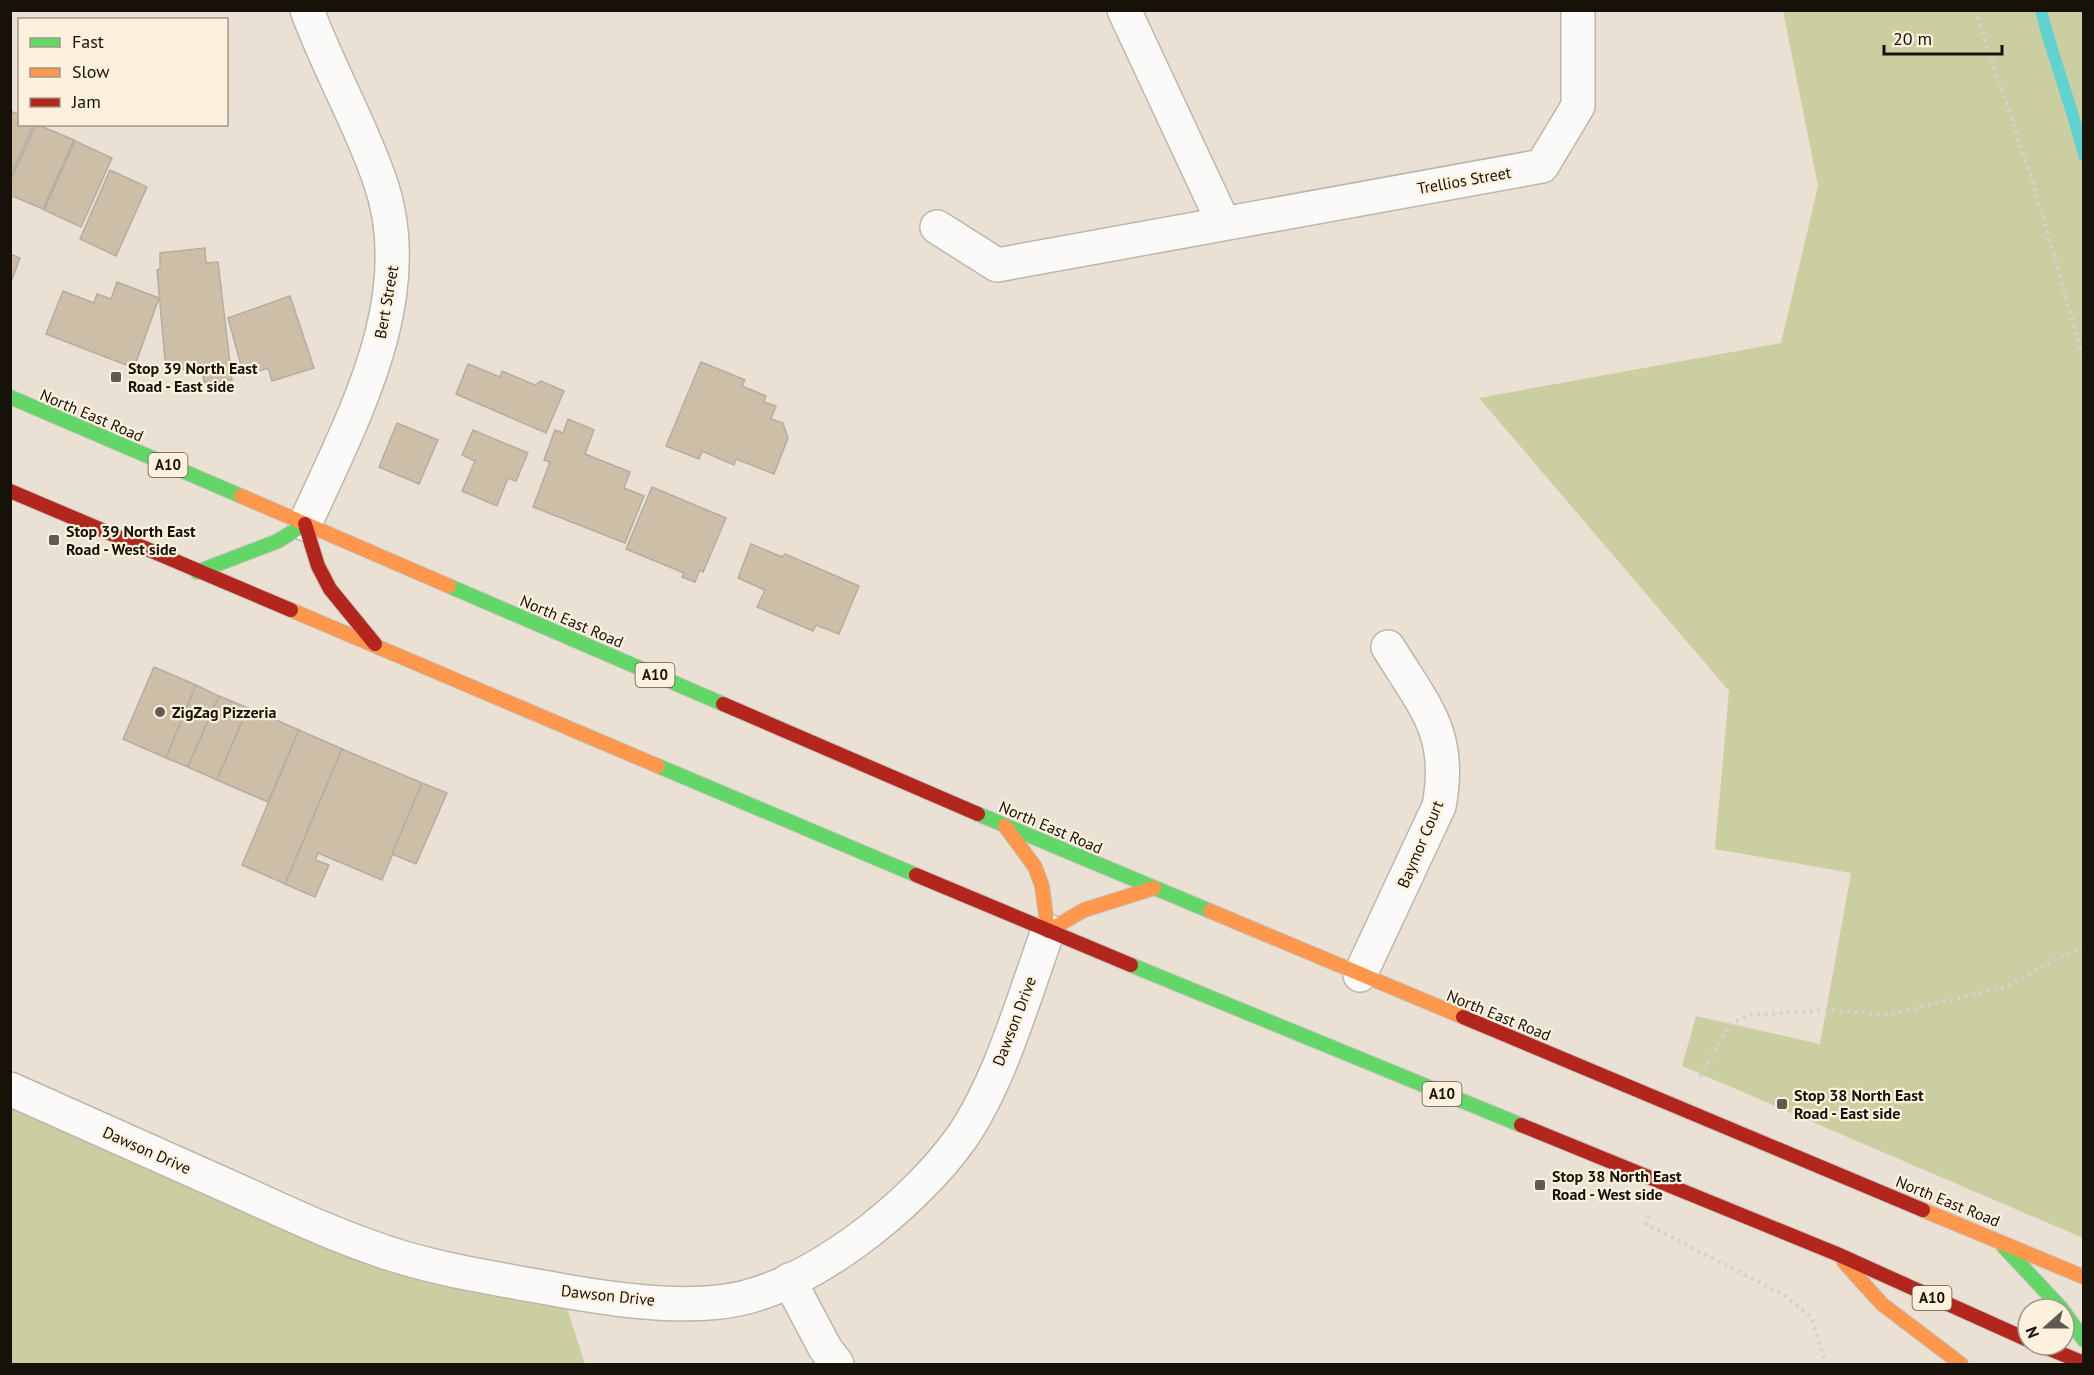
<svg xmlns="http://www.w3.org/2000/svg" width="2094" height="1375" viewBox="0 0 2094 1375" font-family="'PT Sans',sans-serif">
<style>
.green{fill:#cbcea0}
.lines{fill:none;stroke-linecap:round;stroke-linejoin:round}
.stream{stroke:#62d2d0;stroke-width:12}
.building{fill:#ccbea7;stroke:#b4ada2;stroke-width:1.5}
.street-casing{stroke:#bcb6ac;stroke-width:36}
.fast-casing{stroke:#c5c0ba;stroke-width:16}
.slow-casing{stroke:#c5c0ba;stroke-width:16}
.jam-casing{stroke:#c5c0ba;stroke-width:16}
.path{stroke:#d4d2ce;stroke-width:4;stroke-dasharray:3 4.5;stroke-linecap:butt}
.street{stroke:#fcfaf9;stroke-width:33}
.fast{stroke:#63d668;stroke-width:14}
.slow{stroke:#ff974d;stroke-width:14}
.jam{stroke:#b3261e;stroke-width:14}
.poi-dot{fill:#605a50;stroke:#fdf1de;stroke-width:2}
.labels{text-anchor:middle;stroke-width:4.5;stroke-linejoin:round;paint-order:stroke}
.shield{fill:#fdf1de;stroke:#5b5449;stroke-width:1.5}
.shield-label{font-size:15px;font-weight:bold;fill:#161109}
.street-label{font-size:16px;fill:#161109;stroke:#fdf1de}
.poi-label{font-size:16px;font-weight:bold;fill:#161109;stroke:#fdf1de;text-anchor:start}
</style>
<rect width="100%" height="100%" fill="#eae1d4"/>
<g class="green">
<polygon points="1783,11 2083,11 2083,1238 1682,1066 1696,1016 1820,1044 1851,873 1715,849 1729,691 1479,398 1781,343 1818,186"/>
<polygon points="11,1086 378,1249 561,1290 585,1364 11,1364"/>
</g>
<g class="lines">
<path class="stream" d="M2041,10C2053,59 2072,106 2084,155"/>
</g>
<g class="building">
<polygon points="10,111 20,115 20,124 34,124 10,178"/>
<polygon points="36,124 74,140 43,209 10,195 10,182"/>
<polygon points="75,141 112,158 81,227 44,210"/>
<polygon points="110,170 147,187 116,256 80,239"/>
<polygon points="205,248 206,263 218,262 232,380 204,383 203,373 198,373 197,368 166,371 157,270 160,269 160,253"/>
<polygon points="10,254 20,258 10,285"/>
<polygon points="117,282 159,298 134,368 46,334 63,291 94,303 97,294 111,299"/>
<polygon points="290,296 314,368 272,381 268,368 244,376 228,318"/>
<polygon points="701,362 745,380 742,386 766,396 764,402 776,406 771,419 783,423 788,438 774,474 736,459 734,465 702,451 699,459 666,446"/>
<polygon points="468,364 500,377 502,371 535,385 541,381 564,391 546,433 456,394"/>
<polygon points="568,419 594,430 585,454 630,472 624,488 644,496 625,543 533,507 550,462 544,460 555,430 563,433"/>
<polygon points="397,423 438,440 419,484 379,467"/>
<polygon points="473,430 528,453 516,481 508,478 497,506 462,491 475,461 462,455"/>
<polygon points="652,487 726,518 703,572 700,570 695,582 682,577 684,573 626,549"/>
<polygon points="751,544 782,557 785,554 859,586 839,634 816,625 813,631 757,607 765,590 738,578"/>
<polygon points="154,667 196,685 166,758 123,739"/>
<polygon points="196,685 219,696 188,767 166,758"/>
<polygon points="219,696 248,708 217,780 188,767"/>
<polygon points="248,708 299,730 268,802 217,780"/>
<polygon points="299,730 342,749 285,884 242,865"/>
<polygon points="342,749 422,783 382,880 318,853 315,860 329,865 315,897 285,884"/>
<polygon points="422,783 447,793 416,864 392,854"/>
</g>
<g class="lines">
<defs>
<g id="street">
<polyline points="1124,10 1223,222"/>
<polyline points="937,227 997,265 1542,166 1578,106 1578,11"/>
<path d="M305,524C352,419 422,296 379,178C359,121 328,67 307,10"/>
<path d="M1360,975L1439,806C1453,733 1424,706 1388,647"/>
<path d="M10,1089C84,1122 158,1155 232,1188C283,1211 333,1235 385,1252C438,1270 494,1278 548,1288C601,1298 666,1308 719,1302C805,1294 914,1205 962,1137C1001,1080 1024,996 1048,931"/>
<polyline points="789,1280 825,1348 837,1364"/>
</g>
<g id="fast">
<polyline points="10,397 241,496"/>
<polyline points="197,572 278,541 305,524"/>
<polyline points="449,586 723,704"/>
<polyline points="658,766 916,875"/>
<polyline points="978,814 1210,911"/>
<polyline points="1131,965 1521,1125"/>
<polyline points="2004,1247 2062,1309"/>
<polyline points="2064,1312 2084,1340"/>
</g>
<g id="slow">
<polyline points="241,496 449,586"/>
<polyline points="291,610 658,766"/>
<polyline points="1005,826 1035,867 1042,886 1048,931"/>
<polyline points="1210,911 1463,1017"/>
<polyline points="1048,931 1084,910 1154,888"/>
<polyline points="1923,1210 2084,1277"/>
<polyline points="1844,1262 1882,1304 1961,1364"/>
</g>
<g id="jam">
<polyline points="10,491 291,610"/>
<polyline points="305,524 318,566 330,589 375,644"/>
<polyline points="723,704 978,814"/>
<polyline points="916,875 1131,965"/>
<polyline points="1463,1017 1923,1210"/>
<polyline points="1521,1125 1837,1254 2028,1340"/>
<polyline points="2040,1345 2084,1363"/>
</g>
</defs>
<use href="#street" class="street-casing"/>
<use href="#fast" class="fast-casing"/>
<use href="#slow" class="slow-casing"/>
<use href="#jam" class="jam-casing"/>
<g class="path">
<polyline points="1975,10 2034,186 2084,361"/>
<polyline points="1700,1077 1730,1024 1750,1015 1829,1010 1888,1015 2005,987 2084,945"/>
<polyline points="1649,1215 1646,1224 1784,1295 1811,1317 1826,1364"/>
</g>
<use href="#street" class="street"/>
<use href="#fast" class="fast"/>
<use href="#slow" class="slow"/>
<use href="#jam" class="jam"/>
</g>
<g class="poi-dot">
<rect x="110" y="371" width="12" height="12" rx="3"/>
<rect x="48" y="534" width="12" height="12" rx="3"/>
<circle cx="160" cy="712" r="6"/>
<rect x="1776" y="1098" width="12" height="12" rx="3"/>
<rect x="1534" y="1179" width="12" height="12" rx="3"/>
</g>
<g class="labels">
<g class="shield">
<rect x="148.5" y="453" width="39" height="24" rx="4.5"/>
<rect x="635.5" y="663" width="39" height="24" rx="4.5"/>
<rect x="1422.5" y="1082" width="39" height="24" rx="4.5"/>
<rect x="1912.5" y="1286" width="39" height="24" rx="4.5"/>
</g>
<g class="shield-label">
<text x="168" y="470">A10</text>
<text x="655" y="680">A10</text>
<text x="1442" y="1099">A10</text>
<text x="1932" y="1303">A10</text>
</g>
<g class="street-label">
<text transform="translate(1464 180) rotate(-10)" y="6">Trellios Street</text>
<text transform="translate(386 302) rotate(-80)" y="6">Bert Street</text>
<text transform="translate(92 415) rotate(23)" y="6">North East Road</text>
<text transform="translate(572 621) rotate(23)" y="6">North East Road</text>
<text transform="translate(1051 827) rotate(23)" y="6">North East Road</text>
<text transform="translate(1420 844) rotate(-67)" y="6">Baymor Court</text>
<text transform="translate(1499 1015) rotate(22)" y="6">North East Road</text>
<text transform="translate(1014 1021) rotate(-69)" y="6">Dawson Drive</text>
<text transform="translate(147 1150) rotate(24)" y="6">Dawson Drive</text>
<text transform="translate(1948 1201) rotate(22)" y="6">North East Road</text>
<text transform="translate(608 1295) rotate(6)" y="6">Dawson Drive</text>
</g>
<g class="poi-label">
<text x="128" y="374">Stop 39 North East<tspan x="128" dy="18">Road - East side</tspan></text>
<text x="66" y="537">Stop 39 North East<tspan x="66" dy="18">Road - West side</tspan></text>
<text x="172" y="718">ZigZag Pizzeria</text>
<text x="1794" y="1101">Stop 38 North East<tspan x="1794" dy="18">Road - East side</tspan></text>
<text x="1552" y="1182">Stop 38 North East<tspan x="1552" dy="18">Road - West side</tspan></text>
</g>
</g>
<rect width="2094" height="1375" fill="none" stroke="#161109" stroke-width="24"/>
<rect x="18" y="18" width="210" height="108" fill="#fdf1de" stroke="#a19789" stroke-width="1.5"/>
<rect x="30" y="38" width="30" height="9" fill="#63d668" stroke="#a19789" stroke-width="1.5"/>
<text x="72" y="48" font-size="18" fill="#161109">Fast</text>
<rect x="30" y="68" width="30" height="9" fill="#ff974d" stroke="#a19789" stroke-width="1.5"/>
<text x="72" y="78" font-size="18" fill="#161109">Slow</text>
<rect x="30" y="98" width="30" height="9" fill="#b3261e" stroke="#a19789" stroke-width="1.5"/>
<text x="72" y="108" font-size="18" fill="#161109">Jam</text>
<g transform="translate(2046 1327) rotate(249)"><circle r="28" fill="#fdf1de" stroke="#a19789" stroke-width="1.5"/>
<path d="M0-4.5L10 22L0 15L-10 22Z" fill="#605a50"/>
<text y="-9" font-size="16" font-weight="bold" text-anchor="middle" fill="#161109">N</text>
</g>
<path d="M1884 45v9h118v-9" fill="none" stroke="#161109" stroke-width="3"/>
<text x="1893" y="45" font-size="18" fill="#161109" stroke="#fdf1de" stroke-width="4.5" paint-order="stroke">20 m</text>
</svg>
